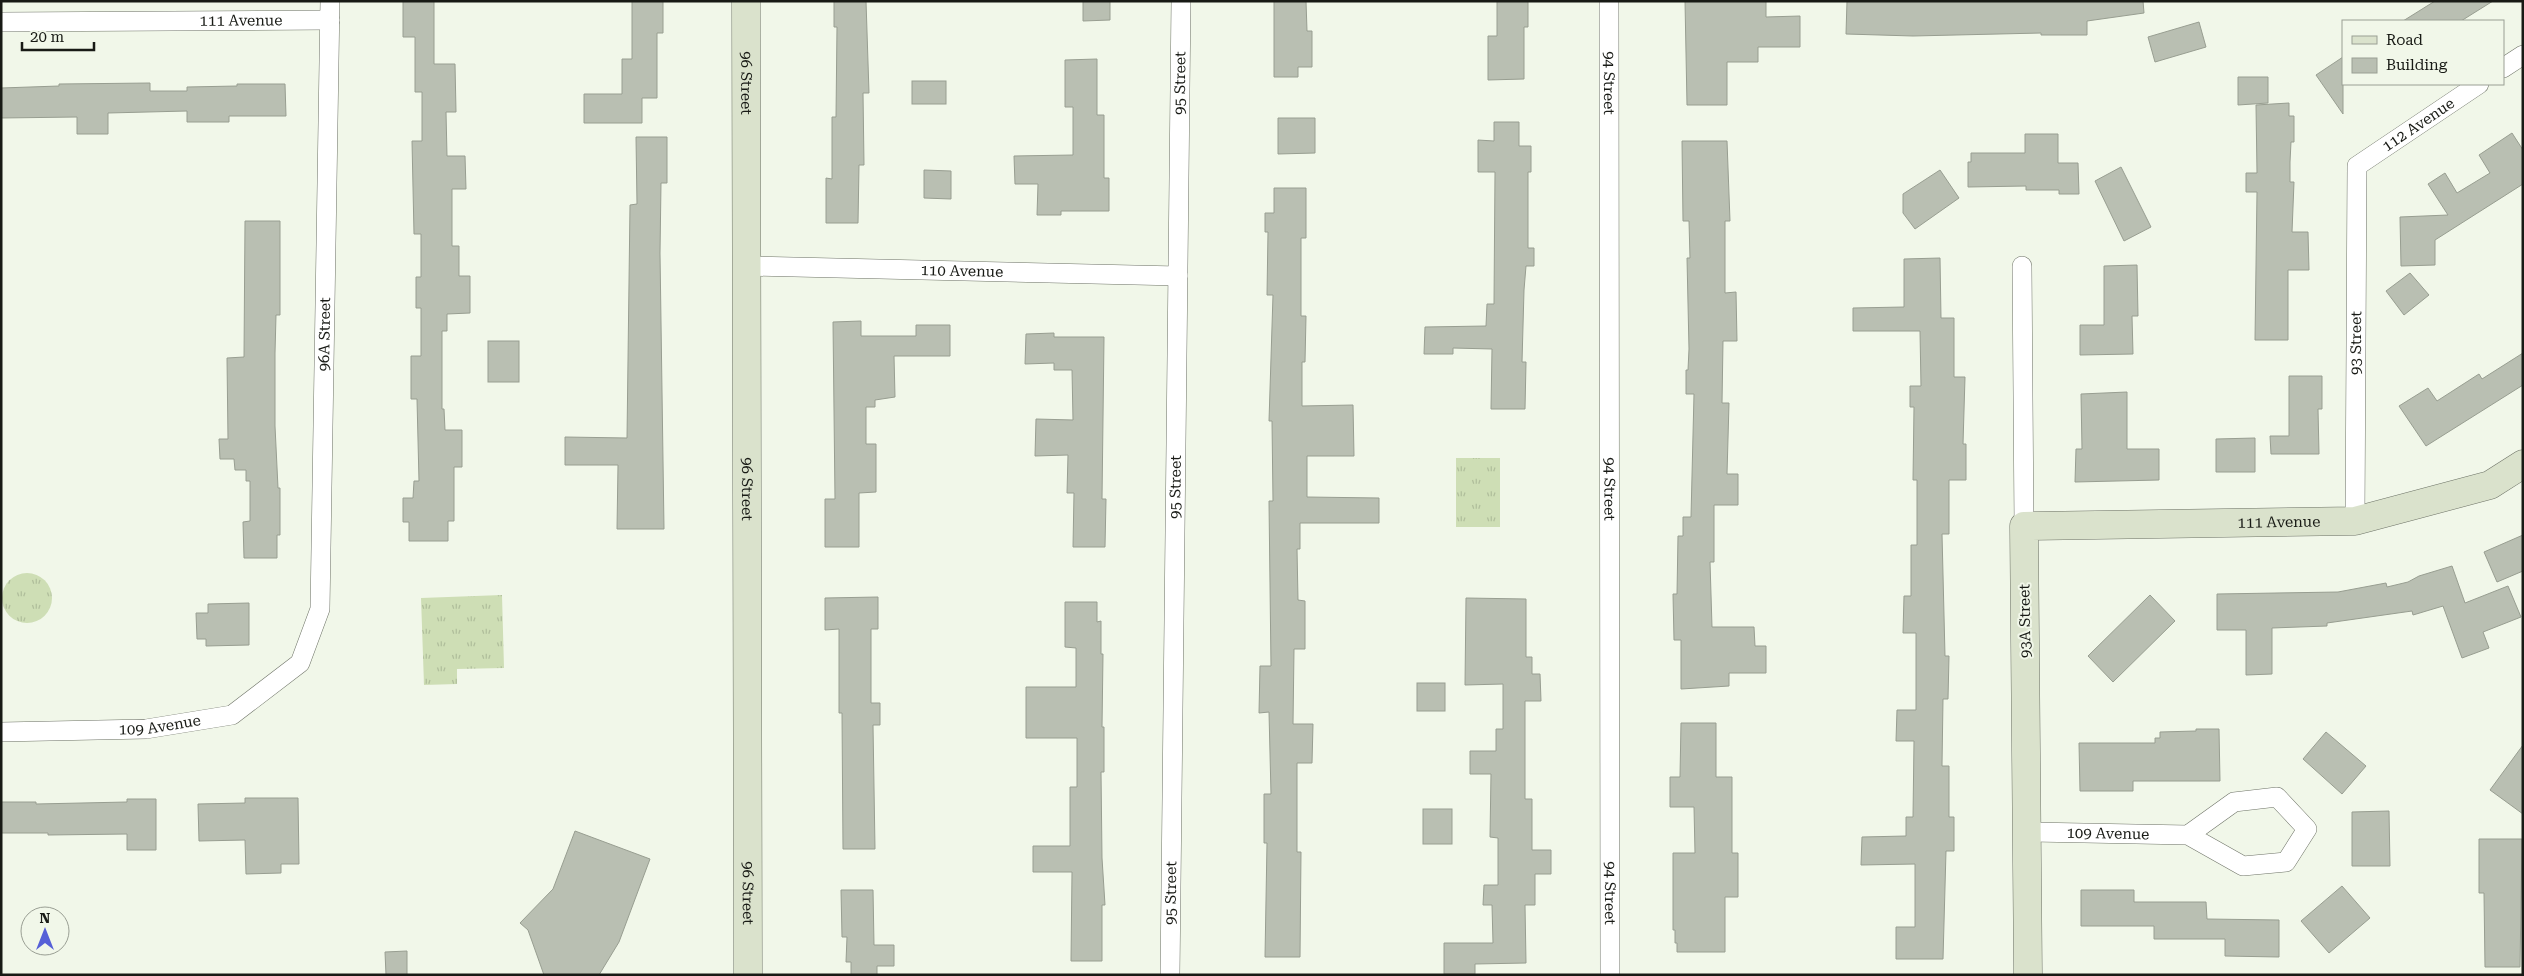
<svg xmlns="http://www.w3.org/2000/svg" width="2524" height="976" viewBox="0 0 2524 976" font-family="'Roboto Serif',serif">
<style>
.grass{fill:url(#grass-tufts)}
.building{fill:#b9bfb2;stroke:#989e91}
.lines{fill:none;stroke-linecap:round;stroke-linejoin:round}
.street-casing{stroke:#6e7367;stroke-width:20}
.secondary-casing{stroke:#6e7367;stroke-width:29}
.street{stroke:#fff;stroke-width:19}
.secondary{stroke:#dae2cc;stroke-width:28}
.labels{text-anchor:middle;stroke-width:4;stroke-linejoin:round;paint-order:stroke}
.street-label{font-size:15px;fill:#181a15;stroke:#f1f7e9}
</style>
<defs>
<pattern id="grass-tufts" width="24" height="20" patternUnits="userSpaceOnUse" patternTransform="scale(1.25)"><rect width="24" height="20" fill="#cedeb5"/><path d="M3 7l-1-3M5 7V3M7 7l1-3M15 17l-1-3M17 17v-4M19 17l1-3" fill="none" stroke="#b0be9b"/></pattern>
</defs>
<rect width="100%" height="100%" fill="#f1f7e9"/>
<g class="grass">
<rect x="1456" y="458" width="44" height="69"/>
<circle cx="27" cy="598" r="25"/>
<polygon points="502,595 504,668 457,669 457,684 424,685 421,598"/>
</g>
<g class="building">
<polygon points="403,1 434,1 434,64 455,64 456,112 446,112 447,156 465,156 466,189 452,189 452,246 459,246 459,276 470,276 470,313 447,314 447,331 442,331 442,409 444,409 445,430 462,430 462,467 454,467 454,521 448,521 448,541 409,541 409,522 403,522 403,498 413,498 414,481 419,481 417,399 411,399 411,356 421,356 421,308 416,308 416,277 421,277 421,234 414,234 412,141 422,141 422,92 415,92 415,37 403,37"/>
<polygon points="632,1 663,1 663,33 657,33 657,98 642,98 642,123 584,123 584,94 622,94 622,59 632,59"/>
<polygon points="834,1 866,1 869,93 863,93 864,165 859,165 858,223 826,223 826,178 832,179 832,117 836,117 837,27 834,27"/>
<polygon points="1083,1 1110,1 1110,20 1083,21"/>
<polygon points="1274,1 1306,1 1307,31 1312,31 1312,67 1298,67 1298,77 1274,77"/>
<polygon points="1497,1 1528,1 1528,27 1524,27 1524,79 1488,80 1488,36 1497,36"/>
<polygon points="1685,1 1766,1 1766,17 1800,16 1800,47 1758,47 1758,62 1727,62 1727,105 1687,105"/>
<polygon points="1847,1 2143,1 2144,13 2087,21 2087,35 2041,35 2041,33 1913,36 1846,34"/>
<polygon points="2435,1 2493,1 2461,21 2403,21"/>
<polygon points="2199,22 2206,47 2155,62 2148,37"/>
<polygon points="2343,57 2343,114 2316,75"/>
<polygon points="1097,59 1097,115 1104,115 1104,178 1109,178 1109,211 1061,211 1061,215 1037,215 1038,184 1015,184 1014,156 1073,155 1073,107 1065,107 1065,60"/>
<polygon points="2238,77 2268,77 2268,103 2238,105"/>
<rect x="912" y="81" width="34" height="23"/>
<polygon points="150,83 150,91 187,91 187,87 237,86 237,84 285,84 286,116 229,116 229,122 187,122 187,111 108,113 108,134 77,134 77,117 1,118 1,88 59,86 59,84"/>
<polygon points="2289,103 2289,116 2294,116 2294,142 2291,142 2290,162 2290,182 2294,182 2292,232 2308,232 2309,270 2288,270 2288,340 2255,340 2257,192 2246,192 2246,173 2257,173 2256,105"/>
<polygon points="1278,118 1315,118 1315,153 1278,154"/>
<polygon points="1494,122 1519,122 1519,146 1531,146 1531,172 1528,172 1528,248 1534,248 1534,266 1526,266 1524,290 1522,362 1526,362 1525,409 1491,409 1492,349 1453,348 1453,354 1424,354 1425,327 1486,326 1487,304 1494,304 1495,172 1478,172 1478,140 1494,141"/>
<polygon points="2512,133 2523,150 2523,184 2435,240 2435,265 2401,266 2400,217 2448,215 2428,184 2445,173 2457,193 2490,173 2479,155"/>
<polygon points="2025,134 2058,134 2058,163 2078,163 2079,194 2059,194 2059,190 2026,190 2026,186 1968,187 1968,162 1971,162 1971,153 2025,153"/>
<polygon points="636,137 667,137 667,183 661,183 660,253 664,529 617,529 618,465 565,465 565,437 627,438 630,205 637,204"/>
<polygon points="1682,141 1727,141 1730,221 1725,221 1725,293 1736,292 1737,341 1723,341 1722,403 1729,403 1727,474 1738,474 1738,505 1714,505 1714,562 1710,562 1712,627 1754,627 1755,646 1766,646 1766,673 1729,673 1729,686 1681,689 1681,640 1674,640 1673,594 1677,594 1678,536 1683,536 1683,517 1691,517 1694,394 1686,394 1686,370 1688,370 1689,349 1687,258 1690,258 1689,221 1683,221"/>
<polygon points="2121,167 2151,227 2124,241 2095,181"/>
<polygon points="924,170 951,171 951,199 924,198"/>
<polygon points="1940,170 1959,198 1915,229 1903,213 1903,194"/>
<polygon points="1274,188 1306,188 1306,238 1301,238 1301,316 1306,316 1305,362 1302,362 1302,406 1353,405 1354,456 1307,456 1307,497 1379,498 1379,523 1300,523 1300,549 1297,549 1298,600 1305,601 1305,649 1294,649 1293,724 1313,724 1312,763 1297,763 1297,852 1301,852 1300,957 1265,957 1267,843 1264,843 1264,794 1271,794 1269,712 1259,713 1260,666 1271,666 1269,501 1273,501 1272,421 1269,421 1273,295 1267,295 1268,232 1265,232 1265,213 1274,213"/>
<polygon points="245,221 280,221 280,315 276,315 275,353 275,426 278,488 280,488 280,535 277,535 277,558 244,558 243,522 250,521 250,481 246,481 246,470 235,470 234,459 220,459 219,439 228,439 227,358 244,357"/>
<polygon points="1940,258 1941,318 1954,318 1954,377 1965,377 1963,444 1966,444 1966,480 1949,480 1949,534 1942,534 1945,656 1949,656 1948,699 1943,699 1942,766 1949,766 1949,817 1954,817 1954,851 1946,851 1943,959 1896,959 1896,927 1915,927 1915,864 1861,865 1862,837 1906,836 1906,817 1913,817 1914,741 1896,741 1897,710 1916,710 1916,633 1903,633 1904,596 1911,596 1911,545 1917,545 1917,480 1913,480 1914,407 1910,407 1910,386 1921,386 1920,331 1853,331 1853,308 1904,307 1904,259"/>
<polygon points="2137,265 2138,316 2132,316 2133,354 2080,355 2080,325 2104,325 2104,266"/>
<polygon points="2410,273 2429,295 2404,315 2386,291"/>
<polygon points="861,321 861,336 916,336 916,325 950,325 950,356 894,356 895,397 875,400 875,407 866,407 866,444 876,444 876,492 859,493 859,547 825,547 825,499 835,499 833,322"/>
<polygon points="1054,333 1054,337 1104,337 1102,499 1106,499 1105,547 1073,547 1074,493 1067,493 1068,455 1035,456 1036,419 1073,420 1072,370 1054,370 1054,363 1025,364 1026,334"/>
<rect x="488" y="341" width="31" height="41"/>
<polygon points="2523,353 2523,385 2426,446 2399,406 2428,388 2437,401 2479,374 2482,379"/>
<polygon points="2289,376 2322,376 2322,409 2318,409 2319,454 2271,454 2270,436 2289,436"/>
<polygon points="2127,392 2127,449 2159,449 2159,480 2075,482 2076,449 2082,449 2081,394"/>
<polygon points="2255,438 2255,472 2216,472 2216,439"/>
<polygon points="2523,535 2523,571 2497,582 2484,552"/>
<polygon points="2452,566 2465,603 2508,586 2521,617 2483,632 2489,648 2462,658 2443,606 2413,615 2412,611 2327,623 2327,626 2272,628 2272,674 2246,675 2246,630 2217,630 2217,594 2338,592 2386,583 2387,587 2408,582 2419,576"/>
<polygon points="2150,595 2175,621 2113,682 2088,656"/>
<polygon points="878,597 878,629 871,629 871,703 880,703 880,725 873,725 875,849 843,849 842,713 839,713 839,629 825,630 825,598"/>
<polygon points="1466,598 1526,599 1526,657 1532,657 1532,674 1540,674 1541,701 1525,701 1525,799 1532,799 1532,850 1551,850 1551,874 1535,874 1535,905 1525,905 1526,963 1475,964 1475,974 1444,974 1444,943 1493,943 1492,905 1483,905 1484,885 1498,885 1498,838 1490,837 1491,774 1470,774 1470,751 1496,751 1496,729 1503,729 1503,684 1465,685"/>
<polygon points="1065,602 1097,602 1097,622 1101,621 1101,654 1103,654 1102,727 1104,727 1104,772 1101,772 1102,858 1105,905 1102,905 1102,961 1071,961 1072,872 1033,872 1033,846 1070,846 1070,787 1077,787 1077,738 1026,738 1026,687 1076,687 1076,648 1065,647"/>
<polygon points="249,603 249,645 206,646 206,639 197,639 196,613 208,613 208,604"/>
<rect x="1417" y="683" width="28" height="28"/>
<polygon points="1681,723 1716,723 1716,777 1732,777 1732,853 1738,853 1738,897 1725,897 1725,952 1677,952 1677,943 1675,943 1675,930 1673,930 1673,853 1695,853 1694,807 1670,807 1670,777 1680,777"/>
<polygon points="2196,729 2219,729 2220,781 2133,781 2133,791 2080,791 2079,743 2155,743 2155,738 2160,738 2160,732 2196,731"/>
<polygon points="2326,732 2366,766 2342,794 2303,759"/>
<polygon points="2523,745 2523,814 2490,790"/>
<polygon points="245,798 298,798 299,864 281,864 281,873 246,874 245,840 199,841 198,804 245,803"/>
<polygon points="127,799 156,799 156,850 127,850 127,834 48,835 48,833 1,833 1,802 36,802 36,804 127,802"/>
<rect x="1423" y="809" width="29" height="35"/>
<polygon points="2389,811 2390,866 2352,866 2352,812"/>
<polygon points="575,831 650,859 619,942 599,975 544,975 528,930 520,923 553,889"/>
<polygon points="2479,839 2522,839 2520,967 2485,967 2484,893 2479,893"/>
<polygon points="2342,886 2370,918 2329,953 2301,921"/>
<polygon points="841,890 873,890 874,945 894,945 894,966 877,966 877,975 851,975 851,962 846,962 847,937 842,937"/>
<polygon points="2081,890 2134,890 2134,902 2206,902 2207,919 2279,920 2279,957 2225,956 2225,939 2154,939 2154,926 2081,926"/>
<polygon points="407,951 407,975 386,975 385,952"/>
</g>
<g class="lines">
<defs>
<g id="street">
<path id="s1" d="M1609,1L1610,975"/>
<path id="s2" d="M1,22L330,20"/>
<polyline points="2503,68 2523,55"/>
<path id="s3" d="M746,266L1178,276"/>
<polyline points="2022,266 2024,526"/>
<path id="s4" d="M2355,521L2357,166L2479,84"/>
<path id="s5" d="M1,732L146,729L232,715L300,663L320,609L330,1"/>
<path id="s6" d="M2027,832L2188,835L2243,866L2286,862L2307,829L2277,797L2234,802L2188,835"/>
<path id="s7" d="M1170,975L1181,1"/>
</g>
<g id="secondary">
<path id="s8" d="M746,1L748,975"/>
<path id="s9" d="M2028,975L2024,526L2355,521L2490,485L2523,464"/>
</g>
</defs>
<use href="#street" class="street-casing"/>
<use href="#secondary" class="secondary-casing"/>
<use href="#street" class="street"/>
<use href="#secondary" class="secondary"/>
</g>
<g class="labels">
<g class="street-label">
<text dy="5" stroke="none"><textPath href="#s2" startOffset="240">111 Avenue</textPath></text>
<text dy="5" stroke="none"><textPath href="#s8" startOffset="82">96 Street</textPath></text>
<text dy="5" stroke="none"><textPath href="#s7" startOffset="892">95 Street</textPath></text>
<text dy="5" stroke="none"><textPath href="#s1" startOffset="82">94 Street</textPath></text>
<text dy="5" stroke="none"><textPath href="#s4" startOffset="429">112 Avenue</textPath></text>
<text dy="5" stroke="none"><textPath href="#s3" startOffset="216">110 Avenue</textPath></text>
<text dy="5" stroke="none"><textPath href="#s5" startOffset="650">96A Street</textPath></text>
<text dy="5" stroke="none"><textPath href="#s4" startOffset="178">93 Street</textPath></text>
<text dy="5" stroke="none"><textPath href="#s8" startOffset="488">96 Street</textPath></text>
<text dy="5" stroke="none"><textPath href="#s7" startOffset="488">95 Street</textPath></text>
<text dy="5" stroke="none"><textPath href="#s1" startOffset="488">94 Street</textPath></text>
<text dy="5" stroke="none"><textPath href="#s9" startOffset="704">111 Avenue</textPath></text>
<text transform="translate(2025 621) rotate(-91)" y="5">93A Street</text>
<text dy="5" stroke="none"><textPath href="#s5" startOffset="159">109 Avenue</textPath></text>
<text dy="5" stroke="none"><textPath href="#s6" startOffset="81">109 Avenue</textPath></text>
<text dy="5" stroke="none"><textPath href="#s8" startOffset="892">96 Street</textPath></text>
<text dy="5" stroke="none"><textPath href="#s7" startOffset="82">95 Street</textPath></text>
<text dy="5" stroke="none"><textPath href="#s1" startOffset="892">94 Street</textPath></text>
</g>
</g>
<rect width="2524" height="976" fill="none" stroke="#181a15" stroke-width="5"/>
<rect x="2342" y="20" width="162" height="65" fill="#f1f7e9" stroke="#9a9f94"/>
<rect x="2352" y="36" width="25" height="8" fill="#dae2cc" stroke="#9a9f94"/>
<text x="2386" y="45" font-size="15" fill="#181a15">Road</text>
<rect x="2352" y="58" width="25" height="15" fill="#b9bfb2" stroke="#9a9f94"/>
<text x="2386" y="70" font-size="15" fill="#181a15">Building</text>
<g transform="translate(45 931)"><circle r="24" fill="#f1f7e9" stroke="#9a9f94"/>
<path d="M0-4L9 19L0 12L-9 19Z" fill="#5660d7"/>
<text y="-8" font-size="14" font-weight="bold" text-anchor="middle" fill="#181a15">N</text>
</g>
<path d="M22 42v8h72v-8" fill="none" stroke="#181a15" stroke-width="2.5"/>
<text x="30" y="42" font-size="15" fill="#181a15" stroke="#f1f7e9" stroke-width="4" paint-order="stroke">20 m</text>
</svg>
